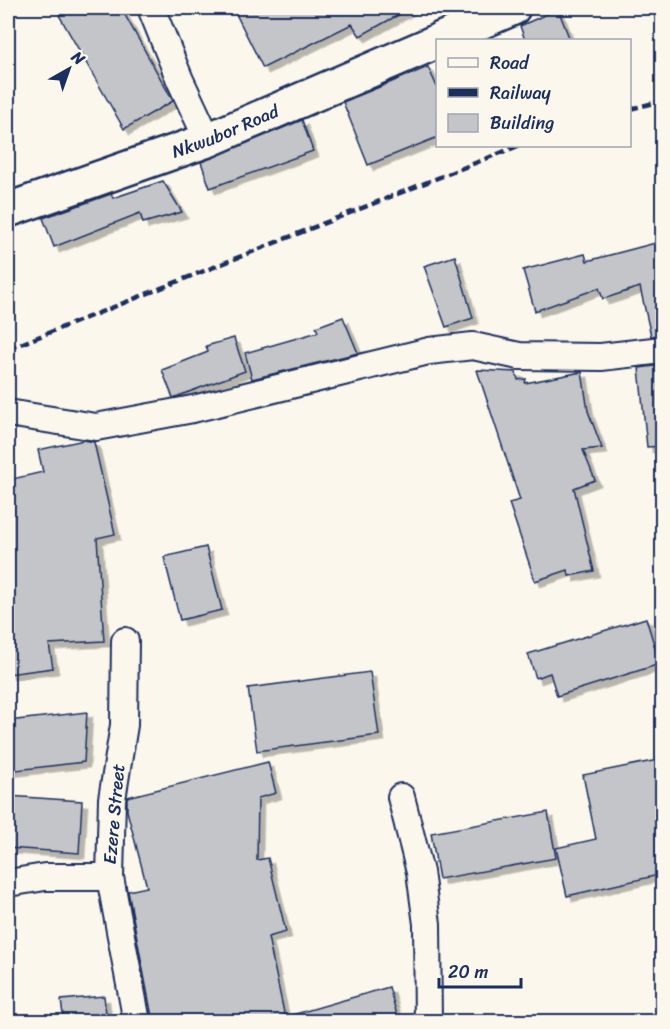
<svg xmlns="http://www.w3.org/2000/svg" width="670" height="1029" viewBox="0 0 670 1029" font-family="Sriracha,sans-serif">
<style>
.building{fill:#c3c5c9;stroke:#1b2f5e;stroke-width:1.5;filter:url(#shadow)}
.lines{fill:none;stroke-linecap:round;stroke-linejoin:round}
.street-casing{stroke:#1b2f5e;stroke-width:30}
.secondary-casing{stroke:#1b2f5e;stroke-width:38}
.street{stroke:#fbf7ec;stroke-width:26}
.secondary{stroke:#fbf7ec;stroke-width:33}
.rail{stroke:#1b2f5e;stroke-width:4.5;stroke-dasharray:9 4.5;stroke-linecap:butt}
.labels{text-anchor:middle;stroke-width:4.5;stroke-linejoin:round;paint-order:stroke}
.street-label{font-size:18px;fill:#1b2f5e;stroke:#fbf7ec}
</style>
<defs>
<filter id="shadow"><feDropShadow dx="5.5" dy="5.5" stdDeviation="0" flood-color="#0004"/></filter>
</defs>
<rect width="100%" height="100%" fill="#fbf7ec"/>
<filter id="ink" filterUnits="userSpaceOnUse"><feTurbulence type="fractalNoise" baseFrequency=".0167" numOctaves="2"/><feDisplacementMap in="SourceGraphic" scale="12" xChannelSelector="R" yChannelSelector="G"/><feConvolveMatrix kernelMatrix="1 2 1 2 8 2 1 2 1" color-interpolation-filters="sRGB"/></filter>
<g filter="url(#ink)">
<g class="building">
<polygon points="73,8 121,8 173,101 124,129 59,15"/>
<polygon points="233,8 411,8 360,36 352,24 263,68"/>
<polygon points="558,9 570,40 525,40 520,26"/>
<polygon points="428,67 438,89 438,137 368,165 343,102"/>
<polygon points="302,120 313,151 210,188 201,162"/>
<polygon points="163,181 182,212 143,223 140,213 54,247 43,218 111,194 113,198"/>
<polygon points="663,241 663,335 651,336 640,287 603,299 599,288 535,311 523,270 585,254 587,261"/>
<polygon points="455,256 473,318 446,327 424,266"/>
<polygon points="343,317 358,353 252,379 245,353 318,332 316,327"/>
<polygon points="234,338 245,371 173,398 162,370 208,352 206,346"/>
<polygon points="663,365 663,446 647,447 639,368"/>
<polygon points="477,370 516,372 518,380 526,379 525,383 582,372 588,411 602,448 583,450 595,480 574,488 594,571 569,576 568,570 535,581 509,503 520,500"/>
<polygon points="84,440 94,442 115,534 97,538 104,641 49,644 53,668 8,674 8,480 43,472 38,450"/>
<polygon points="206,547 222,610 180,620 164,557"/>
<polygon points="646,618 660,664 557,696 550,673 536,678 528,654"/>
<polygon points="370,672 379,735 257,751 248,688"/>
<polygon points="87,712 84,762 8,771 8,721"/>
<polygon points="663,759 663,874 567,896 556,848 596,839 583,775"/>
<polygon points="268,762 276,793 258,798 257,860 268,858 286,932 268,937 286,1022 153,1022 128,891 147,887 127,811 127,797"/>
<polygon points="8,796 82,801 79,853 8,848"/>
<polygon points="548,812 556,858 439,879 431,833"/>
<polygon points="389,987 399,1022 293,1022 292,1015"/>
<polygon points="104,996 107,1022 64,1022 61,1000"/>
</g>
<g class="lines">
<defs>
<g id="street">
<polyline points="151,8 180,80 208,140"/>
<polyline points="8,413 96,427 193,409 429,351 473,346 519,356 601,357 662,350"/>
<polyline points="125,641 124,725 112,799 110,877 137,1022"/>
<polyline points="401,797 420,872 427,924 428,1022"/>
<polyline points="8,883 45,877 110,877"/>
</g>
<g id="secondary">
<polyline points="439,40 513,8"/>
<path id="s1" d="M8,210L208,140L438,41"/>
</g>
</defs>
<use href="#street" class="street-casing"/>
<use href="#secondary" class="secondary-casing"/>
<use href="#street" class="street"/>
<use href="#secondary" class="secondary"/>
<g class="rail">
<polyline points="630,109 662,101"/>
<polyline points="8,349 518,146"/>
</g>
</g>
</g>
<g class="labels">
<g class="street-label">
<text dy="6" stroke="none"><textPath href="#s1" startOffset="231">Nkwubor Road</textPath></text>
<text transform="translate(114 814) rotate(-85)" y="6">Ezere Street</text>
</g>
</g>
<rect width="670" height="1029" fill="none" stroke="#fbf7ec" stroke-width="30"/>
<rect x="15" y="15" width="640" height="999" fill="none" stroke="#1b2f5e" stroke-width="2" filter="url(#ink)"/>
<rect x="436" y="39" width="195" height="108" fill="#fbf7ec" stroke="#a1a7b3" stroke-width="1.5"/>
<rect x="448" y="58" width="30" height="9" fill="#fbf7ec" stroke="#a1a7b3" stroke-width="1.5"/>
<text x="490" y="69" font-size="18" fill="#1b2f5e">Road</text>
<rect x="448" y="88" width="30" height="9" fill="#1b2f5e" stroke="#a1a7b3" stroke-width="1.5"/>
<text x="490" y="99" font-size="18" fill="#1b2f5e">Railway</text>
<rect x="448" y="114" width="30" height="18" fill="#c3c5c9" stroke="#a1a7b3" stroke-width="1.5"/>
<text x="490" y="129" font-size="18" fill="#1b2f5e">Building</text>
<g transform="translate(69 69) rotate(40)" stroke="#fbf7ec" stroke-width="4.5" paint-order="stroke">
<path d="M0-4.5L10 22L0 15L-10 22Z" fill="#1b2f5e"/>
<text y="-9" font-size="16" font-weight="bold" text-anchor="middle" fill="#1b2f5e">N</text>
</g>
<path d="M439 978v9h82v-9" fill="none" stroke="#1b2f5e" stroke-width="3"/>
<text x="448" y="978" font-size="18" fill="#1b2f5e" stroke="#fbf7ec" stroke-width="4.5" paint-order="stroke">20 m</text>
</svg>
